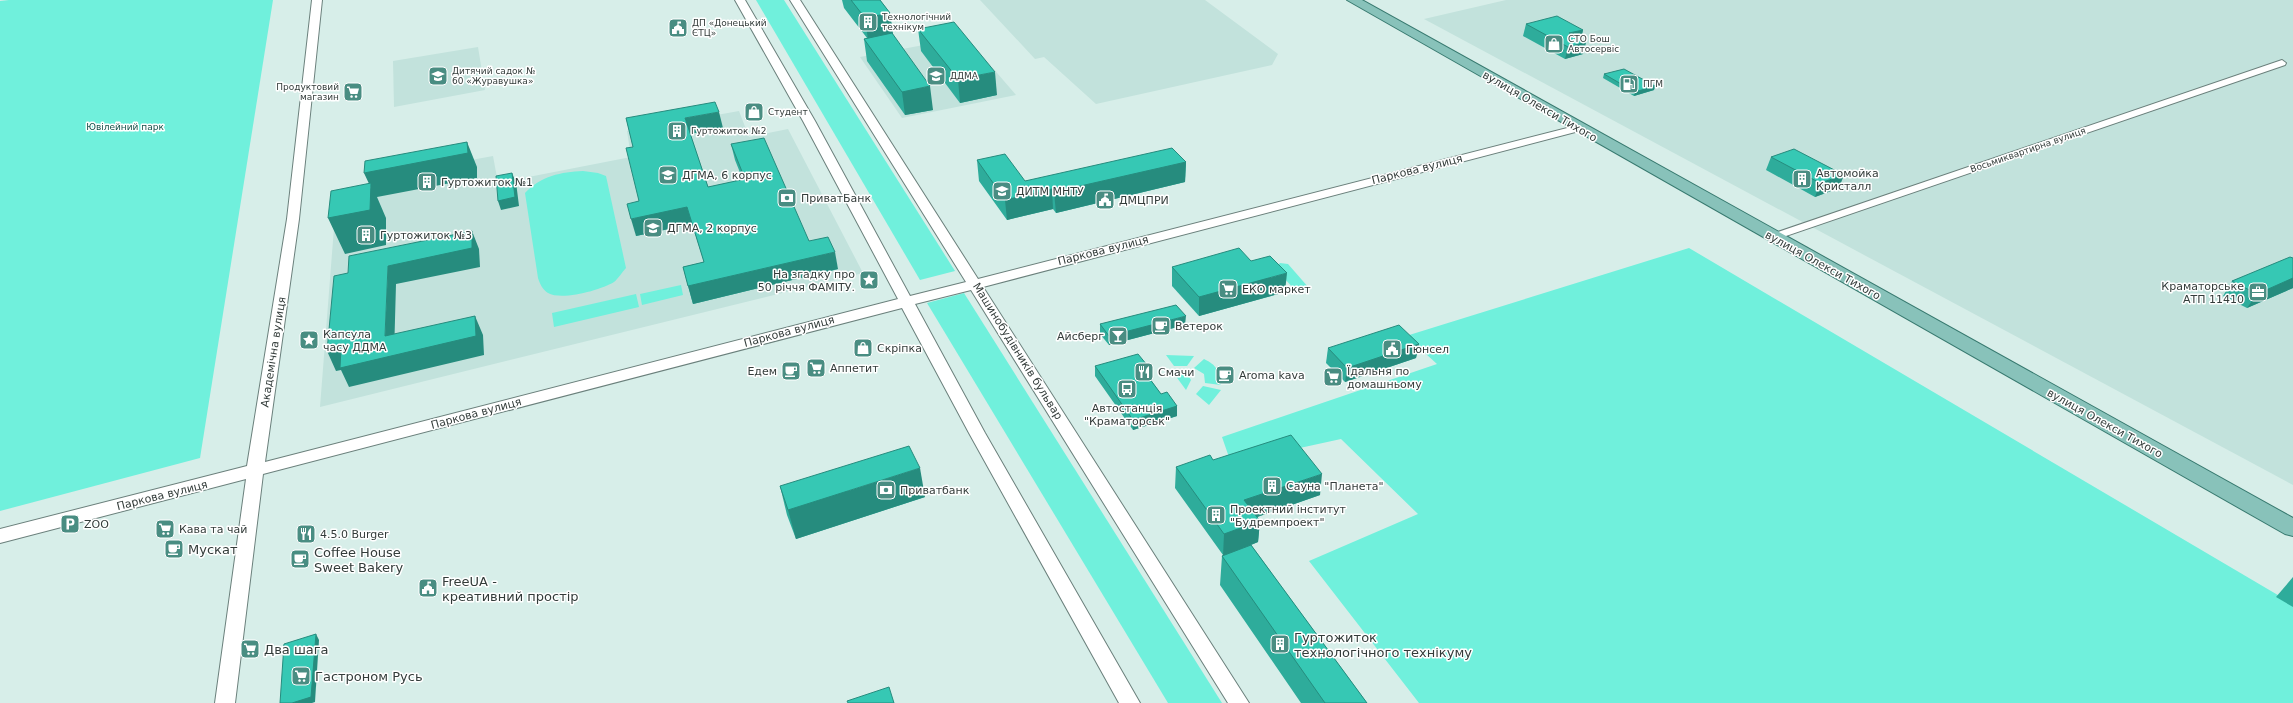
<svg xmlns="http://www.w3.org/2000/svg" width="2293" height="703" viewBox="0 0 2293 703" font-family="'DejaVu Sans',sans-serif">
<style>
.built{fill:#c2e2dc}
.green{fill:#70f0dc}
.lines{fill:none;stroke-linecap:round;stroke-linejoin:round}
.minor-casing{stroke:#6b807c;stroke-width:2}
.tertiary-casing{stroke:#6b807c;stroke-width:2}
.primary-casing{stroke:#37796f;stroke-width:2}
.minor{fill:#fff;fill-rule:evenodd}
.tertiary{fill:#fff;fill-rule:evenodd}
.primary{fill:#88c2ba;fill-rule:evenodd}
.wall{fill:#2eac9b}
.shaded-wall{fill:#268c7e}
.building{fill:#36c8b4;stroke:#268c7e}
.labels{text-anchor:middle;stroke-width:3;stroke-linejoin:round;paint-order:stroke}
.far-poi-label{font-size:9px;fill:#333c3a;stroke:#fff;text-anchor:start}
.far-park-label{font-size:9px;fill:#134f47;stroke:#fff}
.far-street-label{font-size:9px;fill:#333c3a;stroke:#fff}
.street-label{font-size:11px;fill:#333c3a;stroke:#fff}
.poi-label{font-size:11px;fill:#333c3a;stroke:#fff;text-anchor:start}
.near-poi-label{font-size:13px;fill:#333c3a;stroke:#fff;text-anchor:start}
</style>
<rect width="100%" height="100%" fill="#d7eee9"/>
<g class="built">
<polygon points="980,0 1205,0 1278,54 1272,65 1096,104 1044,57 1035,59"/>
<polygon points="1506,0 2293,0 2293,485 1424,19"/>
<polygon points="966,37 1016,95 902,118 860,57"/>
<polygon points="478,47 485,90 394,107 393,61"/>
<polygon points="739,111 749,137 788,129 863,273 320,407 335,215 378,177 493,156 498,183 631,157 627,131"/>
</g>
<g class="green">
<polygon points="9,0 273,0 200,458 0,511 0,1"/>
<polygon points="756,0 784,0 955,271 920,280"/>
<path d="M583,171L598,173L606,176L626,268C622,272 618,279 614,282C601,290 562,301 548,293C542,289 540,284 538,278L525,193C541,176 561,172 583,171Z"/>
<polygon points="1689,248 2293,604 2293,703 1419,703 1309,561 1418,514 1341,439 1231,463 1222,437 1437,364 1406,336"/>
<polygon points="1280,263 1288,264 1309,288 1304,291 1294,289 1275,268"/>
<polygon points="681,285 683,295 642,305 640,294"/>
<polygon points="964,293 1222,703 1168,703 927,303"/>
<polygon points="636,294 639,307 554,327 552,313"/>
<polygon points="1166,355 1194,356 1187,366 1174,366"/>
<path d="M1204,359C1217,365 1219,371 1221,385L1205,383L1204,374L1194,368Z"/>
<path d="M1172,371C1180,370 1187,373 1191,380L1186,390Z"/>
<polygon points="1203,386 1221,390 1209,405 1196,394"/>
</g>
<g class="lines">
<defs>
<polygon id="minor" points="2282,60 2286,63 2285,65 1777,239 1769,239 1768,237 1769,235"/>
<polygon id="tertiary" points="312,0 322,0 299,219 265,462 898,299 803,121 735,0 745,0 815,121 910,296 966,282 790,0 800,0 978,279 1579,125 1585,128 1583,130 983,287 1249,703 1228,703 971,290 915,304 985,433 1140,703 1119,703 969,433 902,308 263,474 235,703 215,703 246,479 0,543 0,529 247,466 287,219"/>
<polygon id="primary" points="1347,0 1362,0 2293,518 2293,536 2285,534"/>
</defs>
<use href="#minor" class="minor-casing"/>
<use href="#tertiary" class="tertiary-casing"/>
<use href="#primary" class="primary-casing"/>
<use href="#minor" class="minor"/>
<use href="#tertiary" class="tertiary"/>
<use href="#primary" class="primary"/>
</g>
<g class="wall">
<polygon points="842,0 880,0 890,13 893,35 933,110 905,115 867,61 864,39 867,38 844,8"/>
<polygon points="1526,24 1583,30 1581,39 1586,42 1583,54 1565,59 1523,36"/>
<polygon points="918,29 997,95 960,103 921,51"/>
<polygon points="1604,74 1655,86 1654,90 1634,96 1603,78"/>
<polygon points="626,118 723,128 690,134 708,187 743,180 735,160 731,144 809,241 838,269 693,304 683,267 704,262 692,224 636,236 639,201 633,147"/>
<polygon points="1771,157 1839,188 1815,197 1766,170"/>
<polygon points="977,160 1025,181 1186,162 1185,182 1056,213 1053,209 1007,220 979,181"/>
<polygon points="2293,258 2293,288 2247,308 2223,296 2232,281"/>
<polygon points="1251,261 1285,292 1199,316 1172,286 1172,267"/>
<polygon points="1100,324 1185,325 1109,345 1100,334"/>
<polygon points="1419,344 1416,358 1345,382 1326,363 1328,348"/>
<polygon points="1095,366 1147,375 1161,394 1177,406 1177,416 1133,430 1095,376"/>
<polygon points="1213,460 1320,495 1257,517 1260,521 1258,542 1251,545 1367,703 1301,703 1220,585 1222,556 1223,555 1175,488 1176,467"/>
<polygon points="780,486 925,497 796,539 787,515"/>
<polygon points="2293,577 2293,607 2276,597"/>
</g>
<g class="shaded-wall">
<polygon points="890,13 893,35 868,40 865,18"/>
<polygon points="1583,30 1580,42 1569,33"/>
<polygon points="1586,42 1583,54 1565,59 1568,47"/>
<polygon points="995,72 997,95 960,103 958,79"/>
<polygon points="930,86 933,110 905,115 902,92"/>
<polygon points="1655,86 1654,90 1634,96 1635,92"/>
<polygon points="719,112 723,128 689,134 685,118"/>
<polygon points="467,142 477,167 477,178 377,197 386,218 386,245 345,254 328,218 371,188 364,173"/>
<polygon points="1186,162 1185,182 1056,213 1054,192"/>
<polygon points="512,173 516,182 519,206 501,210 498,201"/>
<polygon points="1844,175 1839,188 1815,197 1820,183"/>
<polygon points="1052,189 1053,209 1007,220 1005,200"/>
<polygon points="687,207 692,224 636,236 631,219"/>
<polygon points="472,231 479,249 480,267 396,284 394,355 475,316 483,335 484,355 349,387 341,370 336,371 327,351 385,336 388,266"/>
<polygon points="835,252 838,269 693,304 688,286"/>
<polygon points="1287,273 1285,292 1199,316 1199,297"/>
<polygon points="2293,278 2293,288 2247,308 2257,294"/>
<polygon points="1186,316 1185,325 1109,345 1109,336"/>
<polygon points="1419,344 1416,358 1345,382 1347,368"/>
<polygon points="1147,365 1147,375 1141,367"/>
<polygon points="1177,406 1177,416 1133,430 1133,420"/>
<polygon points="920,468 925,497 796,539 788,510"/>
<polygon points="1322,474 1320,495 1243,522 1244,500"/>
<polygon points="1260,521 1258,542 1223,556 1224,534"/>
<polygon points="316,634 319,640 315,702 312,703 292,703"/>
</g>
<g class="building">
<polygon points="851,0 880,0 890,13 865,18"/>
<polygon points="1557,16 1583,30 1569,33 1586,42 1568,47 1526,24"/>
<polygon points="954,22 995,72 958,79 918,29"/>
<polygon points="892,33 930,86 902,92 864,39"/>
<polygon points="1624,69 1655,86 1635,92 1604,74"/>
<polygon points="715,102 719,112 685,118 708,187 745,179 731,144 764,138 809,241 828,237 835,252 688,286 683,267 704,262 687,207 631,219 627,204 639,201 626,148 633,147 626,118"/>
<polygon points="467,142 468,153 364,173 365,161"/>
<polygon points="1172,148 1186,162 1054,192 1052,189 1005,200 977,160 1005,154 1025,181"/>
<polygon points="1794,149 1844,175 1820,183 1771,157"/>
<polygon points="512,173 515,197 498,201 496,176"/>
<polygon points="371,183 370,210 328,218 331,191"/>
<polygon points="472,231 472,248 388,266 385,336 475,316 476,336 340,368 341,348 327,351 334,276 348,273 349,256"/>
<polygon points="1239,248 1251,261 1270,256 1287,273 1199,297 1172,267"/>
<polygon points="2290,257 2293,258 2293,278 2257,294 2232,281"/>
<polygon points="1176,305 1186,316 1109,336 1100,324"/>
<polygon points="1399,325 1419,344 1347,368 1328,348"/>
<polygon points="1138,354 1147,365 1141,367 1161,394 1167,392 1177,406 1133,420 1095,366"/>
<polygon points="1291,435 1322,474 1244,500 1260,521 1224,534 1176,467 1210,455 1213,460"/>
<polygon points="909,446 920,468 788,510 780,486"/>
<polygon points="1251,545 1367,703 1325,703 1222,556"/>
<polygon points="316,634 311,697 292,703 280,703 284,644"/>
<polygon points="889,687 894,703 848,703 847,701"/>
</g>
<defs>
<symbol id="building-square" viewBox="-11 -11 22 22"><rect x="-9" y="-9" width="18" height="18" rx="4" fill="#498d82" stroke="#fff"/><path d="M-4-6H4V6H1V3H-1V6H-4ZM-2.5-4.3h1.7v1.8h-1.7ZM.8-4.3h1.7v1.8H.8ZM-2.5-1h1.7V.8h-1.7ZM.8-1h1.7V.8H.8Z" fill="#fff"/></symbol>
<symbol id="civic-square" viewBox="-11 -11 22 22"><rect x="-9" y="-9" width="18" height="18" rx="4" fill="#498d82" stroke="#fff"/><path d="M-.6-6.5H3V-4.5H.6V-3L4-1V1h2V6H-6V1h2V-1L-.6-3ZM-1.2 2.5V6h2.4V2.5Z" fill="#fff"/></symbol>
<symbol id="shop-square" viewBox="-11 -11 22 22"><rect x="-9" y="-9" width="18" height="18" rx="4" fill="#498d82" stroke="#fff"/><path d="M-5-2.5h2.3a2.7 3.5 0 0 1 5.4 0H5L5.5 6h-11ZM-1.5-2.5h3a1.5 2.3 0 0 0-3 0Z" fill="#fff"/></symbol>
<symbol id="school-square" viewBox="-11 -11 22 22"><rect x="-9" y="-9" width="18" height="18" rx="4" fill="#498d82" stroke="#fff"/><path d="M0-5L7-2L0 1L-7-2ZM-4 1L0 2.5L4 1V4Q0 6-4 4Z" fill="#fff"/></symbol>
<symbol id="university-square" viewBox="-11 -11 22 22"><rect x="-9" y="-9" width="18" height="18" rx="4" fill="#498d82" stroke="#fff"/><path d="M0-5L7-2L0 1L-7-2ZM-4 1L0 2.5L4 1V4Q0 6-4 4Z" fill="#fff"/></symbol>
<symbol id="fuel-square" viewBox="-11 -11 22 22"><rect x="-9" y="-9" width="18" height="18" rx="4" fill="#498d82" stroke="#fff"/><path d="M-5.5-6h7V0h2V4h1.3V-2.5L3-4.5l.8-.8L6-3V5H2.5V1h-1V6h-7ZM-4.2-4.7v3.2H.2V-4.7Z" fill="#fff"/></symbol>
<symbol id="supermarket-square" viewBox="-11 -11 22 22"><rect x="-9" y="-9" width="18" height="18" rx="4" fill="#498d82" stroke="#fff"/><path d="M-6-5.5h2.5l.6 2H6L4.5 2H-2.5L-4.4-4H-6ZM-1.5 3.2a1.3 1.3 0 1 0 .1 0ZM3 3.2a1.3 1.3 0 1 0 .1 0Z" fill="#fff"/></symbol>
<symbol id="bank-square" viewBox="-11 -11 22 22"><rect x="-9" y="-9" width="18" height="18" rx="4" fill="#498d82" stroke="#fff"/><path d="M-6-4H6V4H-6ZM0-2.3a2.3 2.3 0 1 0 0 4.6a2.3 2.3 0 1 0 0-4.6Z" fill="#fff"/></symbol>
<symbol id="sight-square" viewBox="-11 -11 22 22"><rect x="-9" y="-9" width="18" height="18" rx="4" fill="#498d82" stroke="#fff"/><path d="M0-6L1.8-2.2L6-1.7L2.9 1.2L3.7 5.4L0 3.3L-3.7 5.4L-2.9 1.2L-6-1.7L-1.8-2.2Z" fill="#fff"/></symbol>
<symbol id="office-square" viewBox="-11 -11 22 22"><rect x="-9" y="-9" width="18" height="18" rx="4" fill="#498d82" stroke="#fff"/><path d="M-6-3h4V-5.5h4V-3h4V5H-6ZM-1-4.5V-3h2v-1.5ZM-6 0V1H6V0Z" fill="#fff"/></symbol>
<symbol id="cafe-square" viewBox="-11 -11 22 22"><rect x="-9" y="-9" width="18" height="18" rx="4" fill="#498d82" stroke="#fff"/><path d="M-5.5-4.5H6V0H3Q3 3.5 0 3.5H-2.5Q-5.5 3.5-5.5 0ZM3-3.2v2h1.7v-2ZM-6 4.5H4V6H-6Z" fill="#fff"/></symbol>
<symbol id="bar-square" viewBox="-11 -11 22 22"><rect x="-9" y="-9" width="18" height="18" rx="4" fill="#498d82" stroke="#fff"/><path d="M-6-5H6L.8 .8V4.5H3.5V6h-7V4.5H-.8V.8Z" fill="#fff"/></symbol>
<symbol id="restaurant-square" viewBox="-11 -11 22 22"><rect x="-9" y="-9" width="18" height="18" rx="4" fill="#498d82" stroke="#fff"/><path d="M-5-6h1v4h1v-4h1v4h1v-4h1v5L-1.5 .5V6h-2V.5L-5-1ZM5-6V6H3V1.5H1.5Q1.5-4 5-6Z" fill="#fff"/></symbol>
<symbol id="bus-square" viewBox="-11 -11 22 22"><rect x="-9" y="-9" width="18" height="18" rx="4" fill="#498d82" stroke="#fff"/><path d="M-5-6H5V4H4V6H2V4H-2V6H-4V4H-5ZM-3.5-4V0h7V-4ZM-3.5 1.2v1.5H-2V1.2ZM2 1.2v1.5H3.5V1.2Z" fill="#fff"/></symbol>
<symbol id="parking-square" viewBox="-11 -11 22 22"><rect x="-9" y="-9" width="18" height="18" rx="4" fill="#498d82" stroke="#fff"/><path d="M-3.5-5.5H1a3.5 3.5 0 0 1 0 7H-1V5.5H-3.5ZM-1-3.4V-.6H.8a1.4 1.4 0 0 0 0-2.8Z" fill="#fff"/></symbol>
</defs>
<g fill-rule="evenodd">
<use href="#building-square" x="857" y="11" width="22" height="22"/>
<use href="#civic-square" x="667" y="17" width="22" height="22"/>
<use href="#shop-square" x="1543" y="33" width="22" height="22"/>
<use href="#school-square" x="427" y="65" width="22" height="22"/>
<use href="#university-square" x="925" y="65" width="22" height="22"/>
<use href="#fuel-square" x="1618" y="73" width="22" height="22"/>
<use href="#supermarket-square" x="342" y="81" width="22" height="22"/>
<use href="#shop-square" x="743" y="101" width="22" height="22"/>
<use href="#building-square" x="666" y="120" width="22" height="22"/>
<use href="#university-square" x="657" y="164" width="22" height="22"/>
<use href="#building-square" x="1791" y="168" width="22" height="22"/>
<use href="#building-square" x="416" y="171" width="22" height="22"/>
<use href="#university-square" x="991" y="180" width="22" height="22"/>
<use href="#bank-square" x="776" y="187" width="22" height="22"/>
<use href="#civic-square" x="1094" y="189" width="22" height="22"/>
<use href="#university-square" x="642" y="217" width="22" height="22"/>
<use href="#building-square" x="355" y="224" width="22" height="22"/>
<use href="#sight-square" x="858" y="269" width="22" height="22"/>
<use href="#supermarket-square" x="1217" y="278" width="22" height="22"/>
<use href="#office-square" x="2247" y="281" width="22" height="22"/>
<use href="#cafe-square" x="1150" y="315" width="22" height="22"/>
<use href="#bar-square" x="1107" y="325" width="22" height="22"/>
<use href="#sight-square" x="298" y="329" width="22" height="22"/>
<use href="#shop-square" x="852" y="337" width="22" height="22"/>
<use href="#civic-square" x="1381" y="338" width="22" height="22"/>
<use href="#supermarket-square" x="805" y="357" width="22" height="22"/>
<use href="#cafe-square" x="780" y="360" width="22" height="22"/>
<use href="#restaurant-square" x="1133" y="361" width="22" height="22"/>
<use href="#cafe-square" x="1214" y="364" width="22" height="22"/>
<use href="#supermarket-square" x="1322" y="366" width="22" height="22"/>
<use href="#bus-square" x="1116" y="378" width="22" height="22"/>
<use href="#building-square" x="1261" y="475" width="22" height="22"/>
<use href="#bank-square" x="875" y="479" width="22" height="22"/>
<use href="#building-square" x="1205" y="504" width="22" height="22"/>
<use href="#parking-square" x="59" y="513" width="22" height="22"/>
<use href="#supermarket-square" x="154" y="518" width="22" height="22"/>
<use href="#restaurant-square" x="295" y="523" width="22" height="22"/>
<use href="#cafe-square" x="163" y="538" width="22" height="22"/>
<use href="#cafe-square" x="289" y="548" width="22" height="22"/>
<use href="#civic-square" x="417" y="577" width="22" height="22"/>
<use href="#building-square" x="1269" y="633" width="22" height="22"/>
<use href="#supermarket-square" x="239" y="638" width="22" height="22"/>
<use href="#supermarket-square" x="290" y="665" width="22" height="22"/>
</g>
<g class="labels">
<g class="far-poi-label">
<text x="882" y="20">Технологічний<tspan x="882" dy="10">технікум</tspan></text>
<text x="692" y="26">ДП «Донецький<tspan x="692" dy="10">ЄТЦ»</tspan></text>
<text x="1568" y="42">СТО Бош<tspan x="1568" dy="10">Автосервіс</tspan></text>
<text x="452" y="74">Дитячий садок №<tspan x="452" dy="10">60 «Журавушка»</tspan></text>
<text x="950" y="79">ДДМА</text>
<text x="1643" y="87">ПГМ</text>
<text x="339" y="90" text-anchor="end">Продуктовий<tspan x="339" dy="10">магазин</tspan></text>
<text x="768" y="115">Студент</text>
<text x="691" y="134">Гуртожиток №2</text>
</g>
<g class="far-park-label">
<text x="125" y="130">Ювілейний парк</text>
</g>
<g class="far-street-label">
<text transform="translate(2028 150) rotate(-19)" y="3">Восьмиквартирна вулиця</text>
</g>
<g class="street-label">
<text transform="translate(1540 106) rotate(30)" y="4">вулиця Олекси Тихого</text>
<text transform="translate(1417 169) rotate(-14)" y="4">Паркова вулиця</text>
<text transform="translate(1103 250) rotate(-14)" y="4">Паркова вулиця</text>
<text transform="translate(1823 265) rotate(29)" y="4">вулиця Олекси Тихого</text>
<text transform="translate(789 331) rotate(-15)" y="4">Паркова вулиця</text>
<text transform="translate(1018 351) rotate(58)" y="4">Машинобудівників бульвар</text>
<text transform="translate(273 352) rotate(-81)" y="4">Академічна вулиця</text>
<text transform="translate(476 413) rotate(-15)" y="4">Паркова вулиця</text>
<text transform="translate(2105 423) rotate(29)" y="4">вулиця Олекси Тихого</text>
<text transform="translate(162 495) rotate(-14)" y="4">Паркова вулиця</text>
</g>
<g class="poi-label">
<text x="1816" y="177">Автомойка<tspan x="1816" dy="13">Кристалл</tspan></text>
<text x="682" y="179">ДГМА, 6 корпус</text>
<text x="441" y="186">Гуртожиток №1</text>
<text x="1016" y="195">ДИТМ МНТУ</text>
<text x="801" y="202">ПриватБанк</text>
<text x="1119" y="204">ДМЦПРИ</text>
<text x="667" y="232">ДГМА, 2 корпус</text>
<text x="380" y="239">Гуртожиток №3</text>
<text x="855" y="278" text-anchor="end">На згадку про<tspan x="855" dy="13">50 річчя ФАМІТУ.</tspan></text>
<text x="2244" y="290" text-anchor="end">Краматорське<tspan x="2244" dy="13">АТП 11410</tspan></text>
<text x="1242" y="293">ЕКО маркет</text>
<text x="1175" y="330">Ветерок</text>
<text x="323" y="338">Капсула<tspan x="323" dy="13">часу ДДМА</tspan></text>
<text x="1104" y="340" text-anchor="end">Айсберг</text>
<text x="877" y="352">Скріпка</text>
<text x="1406" y="353">Гюнсел</text>
<text x="830" y="372">Аппетит</text>
<text x="777" y="375" text-anchor="end">Едем</text>
<text x="1347" y="375">Їдальня по<tspan x="1347" dy="13">домашньому</tspan></text>
<text x="1158" y="376">Смачи</text>
<text x="1239" y="379">Aroma kava</text>
<text x="1127" y="412" text-anchor="middle">Автостанція<tspan x="1127" dy="13">"Краматорськ"</tspan></text>
<text x="1286" y="490">Сауна "Планета"</text>
<text x="900" y="494">Приватбанк</text>
<text x="1230" y="513">Проектний інститут<tspan x="1230" dy="13">"Будремпроект"</tspan></text>
<text x="84" y="528">ZOO</text>
<text x="179" y="533">Кава та чай</text>
<text x="320" y="538">4.5.0 Burger</text>
</g>
<g class="near-poi-label">
<text x="188" y="554">Мускат</text>
<text x="314" y="557">Coffee House<tspan x="314" dy="15">Sweet Bakery</tspan></text>
<text x="442" y="586">FreeUA -<tspan x="442" dy="15">креативний простір</tspan></text>
<text x="1294" y="642">Гуртожиток<tspan x="1294" dy="15">технологічного технікуму</tspan></text>
<text x="264" y="654">Два шага</text>
<text x="315" y="681">Гастроном Русь</text>
</g>
</g>
</svg>
